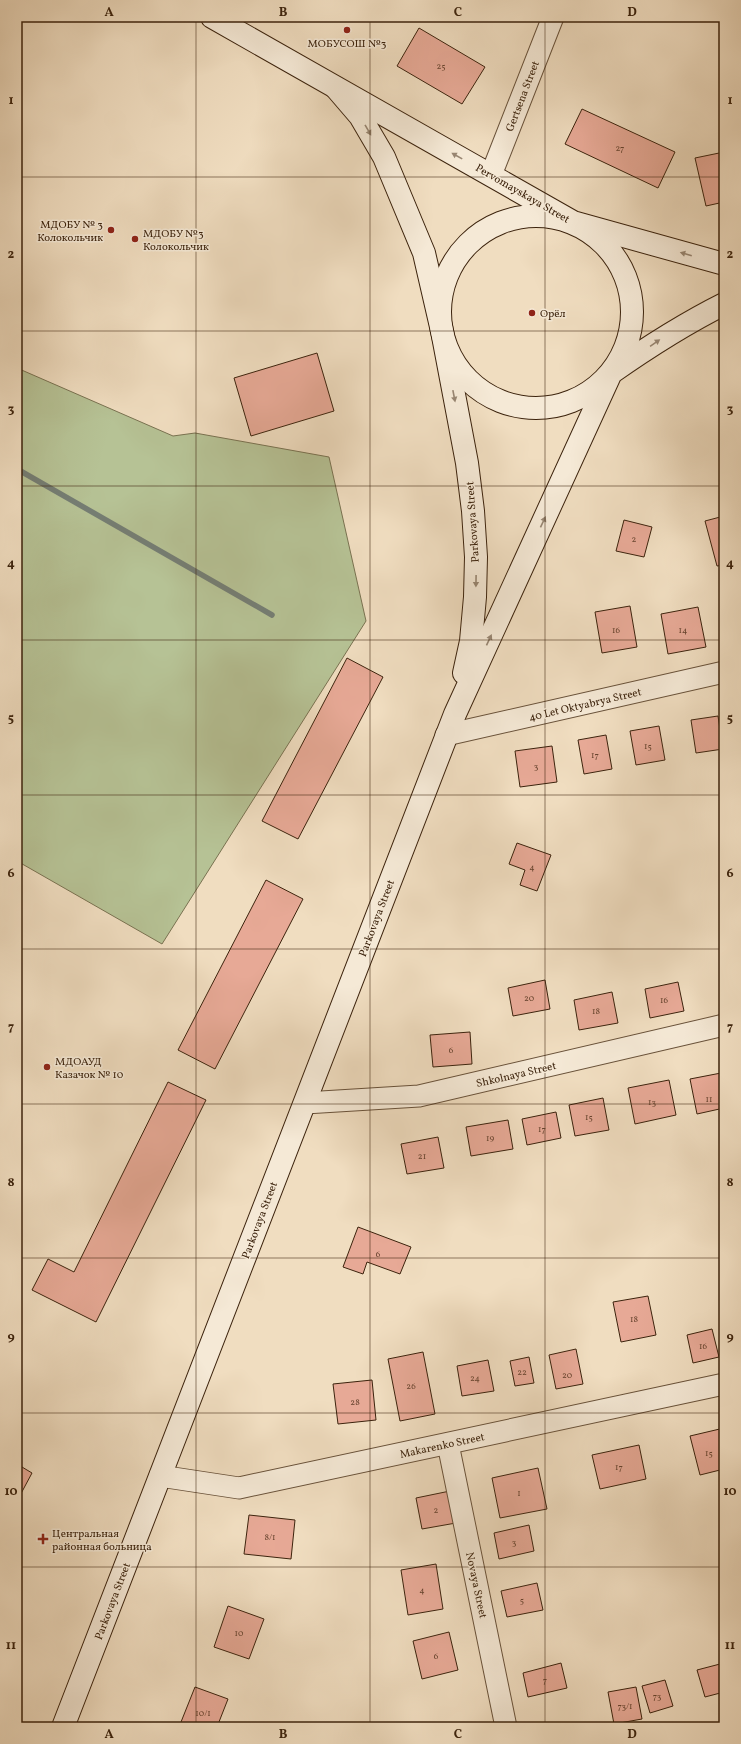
<svg xmlns="http://www.w3.org/2000/svg" width="741" height="1744" viewBox="0 0 741 1744" font-family="Vollkorn,serif">
<style>
.green{fill:#b6c295;stroke:#797251}
.lines{fill:none;stroke-linecap:round;stroke-linejoin:round}
.stream{stroke:#757e74;stroke-width:5.5}
.building{fill:#e7a996;stroke:#3c230d}
.street-casing{stroke:#69523a;stroke-width:23}
.secondary-casing{stroke:#3c230d;stroke-width:24}
.street{stroke:#f5e9d6;stroke-width:21}
.secondary{stroke:#f5e9d6;stroke-width:22}
.oneway{fill:#988672}
.grid{fill:none;stroke:#3c230d;stroke-width:1;stroke-opacity:0.55}
.poi-dot{fill:#8f2418;stroke:#f5e9d6;stroke-width:1.5}
.labels{text-anchor:middle;stroke-width:3;stroke-linejoin:round;paint-order:stroke}
.number-label{font-size:9px;fill:#67442f}
.poi-label{font-size:11px;fill:#3c230d;stroke:#f5e9d6;text-anchor:start}
.street-label{font-size:11px;fill:#3c230d;stroke:#f5e9d6}
.neatline{fill:none;stroke:#3c230d;stroke-width:1.5}
.grid-label{font-size:13px;text-anchor:middle;font-weight:bold;fill:#3c230d}
</style>
<rect width="100%" height="100%" fill="#f0ddc0"/>
<filter id="stains"><feTurbulence type="fractalNoise" baseFrequency=".005" numOctaves="4"/><feColorMatrix values="0 0 0 0 .2 0 0 0 0 .09 0 0 0 0 .02 0 0 0 .5 -.17"/></filter>
<radialGradient id="worn" r=".72"><stop offset=".6" stop-color="#630" stop-opacity="0"/><stop offset="1" stop-color="#630" stop-opacity=".3"/></radialGradient>
<polygon class="green" points="17,368 173,436 195,433 329,457 366,621 162,944 17,861"/>
<g class="lines">
<polyline class="stream" points="17,469 272,615"/>
</g>
<g class="building">
<polygon points="419,28 485,67 462,104 397,66"/>
<polygon points="582,109 675,152 658,188 565,144"/>
<polygon points="724,152 724,202 706,206 695,158"/>
<polygon points="317,353 334,411 251,436 234,378"/>
<polygon points="724,516 724,565 717,566 705,521"/>
<polygon points="624,520 652,527 644,557 616,551"/>
<polygon points="630,606 637,647 602,653 595,612"/>
<polygon points="698,607 706,647 668,654 661,614"/>
<polygon points="347,658 383,677 298,839 262,821"/>
<polygon points="718,716 723,749 696,753 691,720"/>
<polygon points="659,726 665,760 636,765 630,731"/>
<polygon points="606,735 612,769 584,774 578,740"/>
<polygon points="552,746 557,782 520,787 515,751"/>
<polygon points="517,843 551,855 537,891 520,885 525,870 509,864"/>
<polygon points="266,880 303,899 215,1069 178,1050"/>
<polygon points="545,980 550,1009 513,1016 508,988"/>
<polygon points="678,982 684,1011 650,1018 645,989"/>
<polygon points="612,992 618,1023 579,1030 574,1000"/>
<polygon points="470,1032 472,1064 433,1067 430,1035"/>
<polygon points="721,1073 724,1090 724,1108 697,1114 690,1079"/>
<polygon points="669,1080 676,1115 635,1124 628,1088"/>
<polygon points="168,1082 206,1100 96,1322 32,1290 48,1259 74,1272"/>
<polygon points="603,1098 609,1130 575,1136 569,1105"/>
<polygon points="556,1112 561,1138 527,1145 522,1119"/>
<polygon points="508,1120 513,1149 471,1156 466,1127"/>
<polygon points="438,1137 444,1168 407,1174 401,1144"/>
<polygon points="358,1227 411,1247 400,1274 367,1262 363,1274 343,1267"/>
<polygon points="648,1296 656,1335 621,1342 613,1302"/>
<polygon points="712,1329 719,1357 693,1363 687,1335"/>
<polygon points="576,1349 583,1384 556,1389 549,1355"/>
<polygon points="423,1352 435,1414 400,1421 388,1359"/>
<polygon points="529,1357 534,1383 515,1386 510,1361"/>
<polygon points="488,1360 494,1391 462,1396 457,1366"/>
<polygon points="372,1380 376,1420 338,1424 333,1384"/>
<polygon points="724,1428 724,1469 700,1475 690,1436"/>
<polygon points="639,1445 646,1479 600,1489 592,1455"/>
<polygon points="17,1464 32,1473 17,1501"/>
<polygon points="538,1468 547,1509 500,1518 492,1478"/>
<polygon points="450,1491 456,1523 422,1529 416,1498"/>
<polygon points="249,1515 295,1520 291,1559 244,1554"/>
<polygon points="529,1525 534,1551 499,1559 494,1533"/>
<polygon points="436,1564 443,1609 408,1615 401,1570"/>
<polygon points="537,1583 543,1610 507,1617 501,1591"/>
<polygon points="228,1606 264,1619 249,1659 214,1647"/>
<polygon points="449,1632 458,1670 422,1679 413,1641"/>
<polygon points="561,1663 567,1688 528,1697 523,1673"/>
<polygon points="720,1664 724,1678 724,1692 705,1697 697,1670"/>
<polygon points="665,1680 673,1706 650,1713 642,1686"/>
<polygon points="195,1687 228,1699 217,1727 179,1727"/>
<polygon points="636,1687 642,1719 614,1724 608,1692"/>
</g>
<g class="lines">
<defs>
<g id="street">
<polyline points="491,175 553,17"/>
<polyline points="446,735 724,672"/>
<polyline points="305,1103 419,1096 724,1025"/>
<polyline points="448,1444 506,1727"/>
<polyline points="160,1476 239,1488 724,1384"/>
</g>
<g id="secondary">
<polyline points="212,17 573,222 724,264"/>
<polyline points="336,88 360,116 384,157 424,253 442,331 467,463 473,511 476,557 475,597 471,641 464,673"/>
<circle cx="536" cy="312" r="96"/>
<path d="M63,1727L455,714L611,373C648,347 684,324 724,304"/>
</g>
</defs>
<use href="#street" class="street-casing"/>
<use href="#secondary" class="secondary-casing"/>
<use href="#street" class="street"/>
<use href="#secondary" class="secondary"/>
</g>
<defs><path id="oneway-solid" d="M-6-.8H1V-3.2L6.5 0L1 3.2V.8H-6Z"/></defs>
<g class="oneway">
<use href="#oneway-solid" transform="translate(368 130) rotate(60)"/>
<use href="#oneway-solid" transform="translate(457 156) rotate(-151)"/>
<use href="#oneway-solid" transform="translate(686 254) rotate(-164)"/>
<use href="#oneway-solid" transform="translate(655 343) rotate(-35)"/>
<use href="#oneway-solid" transform="translate(454 396) rotate(79)"/>
<use href="#oneway-solid" transform="translate(543 522) rotate(-65)"/>
<use href="#oneway-solid" transform="translate(476 581) rotate(91)"/>
<use href="#oneway-solid" transform="translate(489 640) rotate(-65)"/>
</g>
<path class="grid" d="M196,17V1727M370,17V1727M545,17V1727M17,177H724M17,331H724M17,486H724M17,640H724M17,795H724M17,949H724M17,1104H724M17,1258H724M17,1413H724M17,1567H724"/>
<g class="poi-dot">
<circle cx="347" cy="30" r="4"/>
<circle cx="111" cy="230" r="4"/>
<circle cx="135" cy="239" r="4"/>
<circle cx="532" cy="313" r="4"/>
<circle cx="47" cy="1067" r="4"/>
<path d="M41 1533h4v4h4v4h-4v4h-4v-4h-4v-4h4z"/>
</g>
<g class="labels">
<g class="number-label">
<text x="441" y="69">25</text>
<text x="620" y="151">27</text>
<text x="634" y="542">2</text>
<text x="616" y="633">16</text>
<text x="683" y="633">14</text>
<text x="648" y="749">15</text>
<text x="595" y="758">17</text>
<text x="536" y="769">3</text>
<text x="532" y="870">4</text>
<text x="529" y="1001">20</text>
<text x="664" y="1003">16</text>
<text x="596" y="1014">18</text>
<text x="451" y="1053">6</text>
<text x="709" y="1102">11</text>
<text x="652" y="1105">13</text>
<text x="589" y="1120">15</text>
<text x="542" y="1132">17</text>
<text x="490" y="1141">19</text>
<text x="422" y="1159">21</text>
<text x="378" y="1257">6</text>
<text x="634" y="1322">18</text>
<text x="703" y="1349">16</text>
<text x="522" y="1375">22</text>
<text x="567" y="1378">20</text>
<text x="475" y="1381">24</text>
<text x="411" y="1389">26</text>
<text x="355" y="1405">28</text>
<text x="709" y="1456">15</text>
<text x="619" y="1470">17</text>
<text x="519" y="1496">1</text>
<text x="436" y="1513">2</text>
<text x="270" y="1540">8/1</text>
<text x="514" y="1545">3</text>
<text x="422" y="1593">4</text>
<text x="522" y="1603">5</text>
<text x="239" y="1636">10</text>
<text x="436" y="1659">6</text>
<text x="545" y="1683">7</text>
<text x="657" y="1699">73</text>
<text x="625" y="1709">73/1</text>
<text x="203" y="1716">10/1</text>
</g>
<g class="poi-label">
<text x="347" y="47" text-anchor="middle">МОБУСОШ №3</text>
<text x="103" y="228" text-anchor="end">МДОБУ № 3<tspan x="103" dy="13">Колокольчик</tspan></text>
<text x="143" y="237">МДОБУ №3<tspan x="143" dy="13">Колокольчик</tspan></text>
<text x="540" y="317">Орёл</text>
<text x="55" y="1065">МДОАУД<tspan x="55" dy="13">Казачок № 10</tspan></text>
<text x="52" y="1537">Центральная<tspan x="52" dy="13">районная больница</tspan></text>
</g>
<g class="street-label">
<text transform="translate(522 96) rotate(-69)" y="4">Gertsena Street</text>
<text transform="translate(523 193) rotate(30)" y="4">Pervomayskaya Street</text>
<text transform="translate(472 522) rotate(-94)" y="4">Parkovaya Street</text>
<text transform="translate(585 704) rotate(-13)" y="4">40 Let Oktyabrya Street</text>
<text transform="translate(376 918) rotate(-69)" y="4">Parkovaya Street</text>
<text transform="translate(516 1074) rotate(-13)" y="4">Shkolnaya Street</text>
<text transform="translate(259 1220) rotate(-69)" y="4">Parkovaya Street</text>
<text transform="translate(442 1445) rotate(-12)" y="4">Makarenko Street</text>
<text transform="translate(477 1585) rotate(78)" y="4">Novaya Street</text>
<text transform="translate(112 1601) rotate(-69)" y="4">Parkovaya Street</text>
</g>
</g>
<rect width="741" height="1744" fill="none" stroke="#f0ddc0" stroke-width="44"/>
<rect x="22" y="22" width="697" height="1700" class="neatline"/>
<g class="grid-label">
<text x="109" y="16">A</text>
<text x="283" y="16">B</text>
<text x="458" y="16">C</text>
<text x="632" y="16">D</text>
<text x="11" y="104">1</text>
<text x="730" y="104">1</text>
<text x="11" y="258">2</text>
<text x="730" y="258">2</text>
<text x="11" y="413">3</text>
<text x="730" y="413">3</text>
<text x="11" y="567">4</text>
<text x="730" y="567">4</text>
<text x="11" y="722">5</text>
<text x="730" y="722">5</text>
<text x="11" y="877">6</text>
<text x="730" y="877">6</text>
<text x="11" y="1031">7</text>
<text x="730" y="1031">7</text>
<text x="11" y="1186">8</text>
<text x="730" y="1186">8</text>
<text x="11" y="1340">9</text>
<text x="730" y="1340">9</text>
<text x="11" y="1495">10</text>
<text x="730" y="1495">10</text>
<text x="11" y="1649">11</text>
<text x="730" y="1649">11</text>
<text x="109" y="1738">A</text>
<text x="283" y="1738">B</text>
<text x="458" y="1738">C</text>
<text x="632" y="1738">D</text>
</g>
<rect width="100%" height="100%" filter="url(#stains)"/>
<rect width="100%" height="100%" fill="url(#worn)"/>
</svg>
